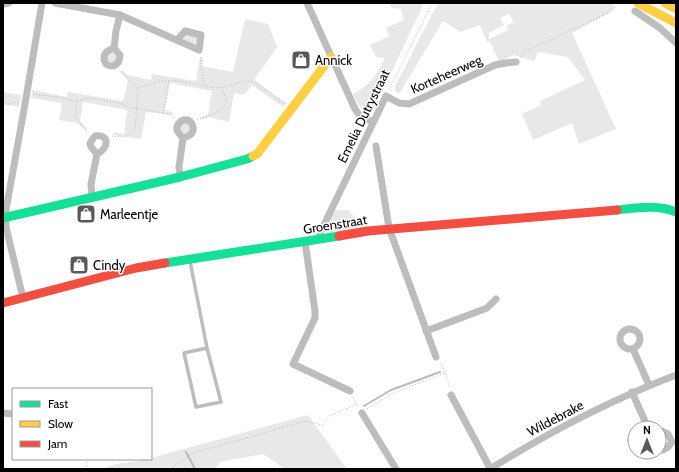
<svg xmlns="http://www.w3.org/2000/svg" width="679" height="472" viewBox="0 0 679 472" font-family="Cabin,sans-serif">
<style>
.green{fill:#e8e8e8;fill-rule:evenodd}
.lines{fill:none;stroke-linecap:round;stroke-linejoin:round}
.stream{stroke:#bababa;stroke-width:2}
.path{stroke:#b8b8b8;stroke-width:1;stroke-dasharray:1 2;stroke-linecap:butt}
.lane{stroke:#bdbdbd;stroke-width:3.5}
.street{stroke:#bdbdbd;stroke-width:7}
.fast{stroke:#16e098;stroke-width:9}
.slow{stroke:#ffcf43;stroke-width:9}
.jam{stroke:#f24e42;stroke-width:9}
.labels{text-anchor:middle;stroke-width:3;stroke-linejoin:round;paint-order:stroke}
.poi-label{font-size:13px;fill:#000;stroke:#fff;text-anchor:start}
.street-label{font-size:13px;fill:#000;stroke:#fff}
</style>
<rect width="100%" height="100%" fill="#fff"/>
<g class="green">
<path d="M389,3H424L375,107L371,111C360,110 357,103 353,94C369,87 378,73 385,58L376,57L370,45L389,36L386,28L404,20L401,9L392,8Z"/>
<path d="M438,3H609L616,7L611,12L572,33L616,129L579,144L572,123L533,140L522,114L541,105L540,101L585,80L568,57L538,52L534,61L514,55L499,62L490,41L487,42L480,25L460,32L443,21L399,94L395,91V86ZM509,14L514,22L506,26L508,30L489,39V33L504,25L500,18Z"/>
<polygon points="245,19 268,24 277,47 254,80 286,103 283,107 252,85 244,95 234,93 229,122 209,117 200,120 201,117 208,115 212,91 170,83 165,110 174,113 172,113 172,115 146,112 141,139 113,135 114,132 124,134 127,110 83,102 80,121 87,128 87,131 77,123 59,120 62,103 31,98 32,90 66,97 68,92 123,101 128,80 120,72 118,72 121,71 128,75 151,80 152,74 196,81 200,57 203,59 202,66 233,72"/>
<polygon points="187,34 198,37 198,40 196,43 193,44 185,40 184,37"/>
<polygon points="113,52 118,57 113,63 107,61 107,55"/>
<polygon points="3,92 21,95 19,107 3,104"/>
<circle cx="185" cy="128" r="5.5"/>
<path d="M336,210H349C354,219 363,225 373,227L327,233L326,231V228L330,222L332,213Z"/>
<polygon points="308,415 347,469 285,469 263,454 220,462 215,469 102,469 116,464 151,459 151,458"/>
</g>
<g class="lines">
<g class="stream">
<polyline points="364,406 391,390 440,372"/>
<polyline points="186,452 195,469"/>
</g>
<g class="path">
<polyline points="201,57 201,65 204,85"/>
<polyline points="520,58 524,52 608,13"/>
<polyline points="139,88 157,82 169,81"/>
<polyline points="389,90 432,3"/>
<path d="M33,94L64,98L73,101L91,98L123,104L128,107L163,113L168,84L171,80C187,81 209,90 224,87C234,85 244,79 254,82L286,104"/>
<polyline points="77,102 75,117 88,133"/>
<polyline points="3,104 10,104 18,101"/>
<polyline points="164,113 173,115 175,118"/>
<path d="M197,119C210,117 218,112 227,103L222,88"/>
<polyline points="112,136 124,137 135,131 138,89 128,79 121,70"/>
<polyline points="441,363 449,383 450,388"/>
<polyline points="353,397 358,407"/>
<polyline points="367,409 391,394 445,373"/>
<polyline points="86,459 87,469"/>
<polyline points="170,469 193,453 306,421 322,425 329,416 357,404"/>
</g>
<polyline class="lane" points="190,261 207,348 184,353 196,407 221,402 207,348"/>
<g class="street">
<polyline points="55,3 120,15 199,50 201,35 185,31 177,40"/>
<polyline points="307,3 355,109 360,116 373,122"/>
<polyline points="3,4 9,3"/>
<polyline points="635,11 660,28 676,43"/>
<path d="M114,48L120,55C120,64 113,69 106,64C101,55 106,51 114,48L116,31L120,15"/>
<polyline points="376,146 389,228 436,357"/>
<path d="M180,177L179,167L183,138C186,137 190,136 192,133C195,128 192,121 187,120C181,119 176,125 177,130C178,133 181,136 183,138"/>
<path d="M92,197L91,184L97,154L91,147L90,143L95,136C110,134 109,148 97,154"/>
<polyline points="318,240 321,231 386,96 399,103 409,104 495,65 506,63 516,62"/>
<polyline points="305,242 315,311 315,318 293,364 350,391"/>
<polyline points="23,298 6,227 6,210 25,104 42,3"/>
<circle cx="630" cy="339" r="10"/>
<polyline points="426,331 487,308 496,299"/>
<polyline points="633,349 649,385"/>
<polyline points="632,392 648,428"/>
<polyline points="451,395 490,468"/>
<polyline points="3,413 13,414"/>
<polyline points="362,413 396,469"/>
<polyline points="659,430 668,434 672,442 668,447 663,450 659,449"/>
<path d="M490,469C549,432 611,400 676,375"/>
</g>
<g class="fast">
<path d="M617,210C636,208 657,204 676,212"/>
<polyline points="3,218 180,177 247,159 253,156"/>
<polyline points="165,263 339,236"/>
</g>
<g class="slow">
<polyline points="638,3 676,23"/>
<polyline points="665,3 676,9"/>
<polyline points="253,156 257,154 331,57"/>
</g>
<g class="jam">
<polyline points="339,236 368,231 617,210"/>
<polyline points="3,303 136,268 165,263"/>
</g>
</g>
<defs>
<symbol id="shop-square" viewBox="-11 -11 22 22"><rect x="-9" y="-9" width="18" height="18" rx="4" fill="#595959" stroke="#fff"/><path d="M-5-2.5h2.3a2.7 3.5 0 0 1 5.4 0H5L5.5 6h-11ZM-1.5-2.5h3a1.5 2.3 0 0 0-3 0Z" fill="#fff"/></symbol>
</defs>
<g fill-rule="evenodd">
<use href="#shop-square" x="290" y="49" width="22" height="22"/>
<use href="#shop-square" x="75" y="203" width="22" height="22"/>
<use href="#shop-square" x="68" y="254" width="22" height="22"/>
</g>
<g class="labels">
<g class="poi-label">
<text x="315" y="65">Annick</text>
<text x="100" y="219">Marleentje</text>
<text x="93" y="270">Cindy</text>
</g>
<g class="street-label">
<text transform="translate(446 74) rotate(-24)" y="5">Korteheerweg</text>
<text transform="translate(363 116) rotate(-64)" y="5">Emelia Dutrystraat</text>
<text transform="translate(335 224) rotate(-9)" y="5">Groenstraat</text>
<text transform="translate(555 418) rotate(-28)" y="5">Wildebrake</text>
</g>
</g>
<rect width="679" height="472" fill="none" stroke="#000000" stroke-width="8"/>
<rect x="12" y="388" width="140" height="72" fill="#ffffff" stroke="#999999"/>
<rect x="20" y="401" width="20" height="6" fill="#16e098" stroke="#999999"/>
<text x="48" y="408" font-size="12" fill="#000000">Fast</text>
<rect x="20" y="421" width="20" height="6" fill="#ffcf43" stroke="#999999"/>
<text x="48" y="428" font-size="12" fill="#000000">Slow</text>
<rect x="20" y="441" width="20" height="6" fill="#f24e42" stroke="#999999"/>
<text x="48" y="448" font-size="12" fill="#000000">Jam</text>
<g transform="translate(647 440)"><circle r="19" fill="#ffffff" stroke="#999999"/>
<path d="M0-3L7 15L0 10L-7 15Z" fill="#595959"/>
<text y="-6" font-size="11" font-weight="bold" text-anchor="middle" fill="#000000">N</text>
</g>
</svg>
